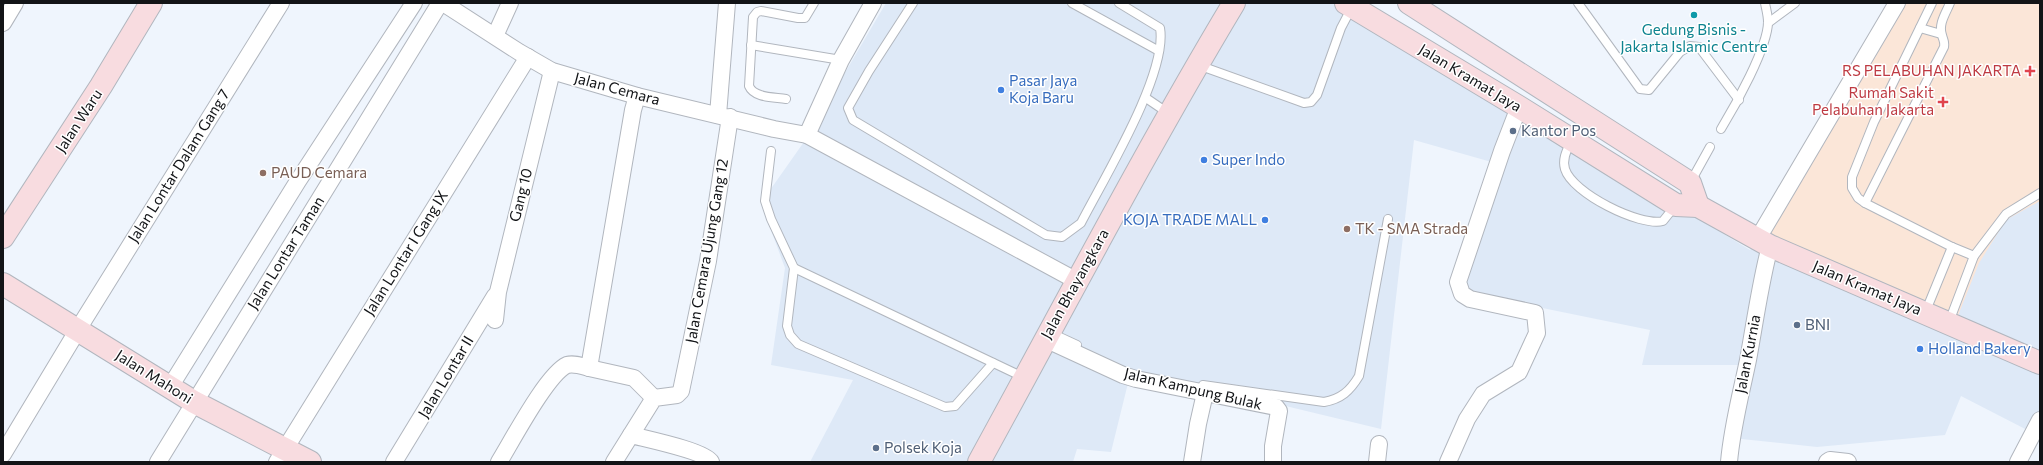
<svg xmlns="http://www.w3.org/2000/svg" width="2043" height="465" viewBox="0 0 2043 465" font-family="Commissioner,sans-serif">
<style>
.built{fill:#dee9f7}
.medical{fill:#fbe6d8}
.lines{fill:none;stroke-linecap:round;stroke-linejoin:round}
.lane-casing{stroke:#b1b6be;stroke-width:10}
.street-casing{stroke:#b1b6be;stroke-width:18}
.secondary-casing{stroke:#b1b6be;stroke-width:24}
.lane{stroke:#fff;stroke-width:8}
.street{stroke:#fff;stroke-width:16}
.secondary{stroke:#f8dce0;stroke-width:22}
.culture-dot{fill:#0f9aa8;stroke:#fff;stroke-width:1.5}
.health-dot{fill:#e0444e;stroke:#fff;stroke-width:1.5}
.shop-dot{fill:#3f7fe0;stroke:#fff;stroke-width:1.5}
.service-dot{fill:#5c6f8a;stroke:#fff;stroke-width:1.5}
.education-dot{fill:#8d6e63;stroke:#fff;stroke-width:1.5}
.labels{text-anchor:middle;stroke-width:3;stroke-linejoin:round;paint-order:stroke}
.culture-label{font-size:15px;fill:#0d838f;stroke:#fff}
.health-label{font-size:15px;fill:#be3a42;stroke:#fff;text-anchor:end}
.street-label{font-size:15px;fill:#121417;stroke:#fff}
.shop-label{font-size:15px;fill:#366cbe;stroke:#fff;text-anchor:start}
.service-label{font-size:15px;fill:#4e5e75;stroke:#fff;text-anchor:start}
.education-label{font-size:15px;fill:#785e54;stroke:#fff;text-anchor:start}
</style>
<rect width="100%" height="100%" fill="#eff5fd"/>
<polygon class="built" points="886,3 1343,3 1750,250 1902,3 2040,3 2040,416 2033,433 1961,396 1945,435 1817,447 1732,438 1746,365 1642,365 1650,330 1454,290 1495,163 1414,140 1381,429 1177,380 1131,371 1111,452 1077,449 1073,462 810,462 853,380 771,365 785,268 761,203 806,139"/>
<polygon class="medical" points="1904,3 2040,3 2040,201 2006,220 1979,263 1955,323 1766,237"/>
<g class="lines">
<defs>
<g id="lane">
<path d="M913,3L869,71L848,108L853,120L1046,235L1062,237L1081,223C1103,180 1168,74 1160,28L1119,3"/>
<polyline points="1072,3 1159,51"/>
<polyline points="1578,3 1640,89 1649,90 1680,52 1690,46 1699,47 1739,100"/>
<polyline points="1932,3 1874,122 1852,177 1852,188 1858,198 1865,203 1952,247 1974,256"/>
<polyline points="1768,23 1795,3"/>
<polyline points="1920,28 1941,34"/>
<polyline points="751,45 841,60"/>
<polyline points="1198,65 1304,103 1311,102 1317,95 1341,28 1352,7"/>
<polyline points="1146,98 1168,113"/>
<path d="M786,99C774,97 754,98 749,86L753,17L757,12L761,11L798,18H805L814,3"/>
<path d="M1721,129C1735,106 1768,47 1768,22C1768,15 1766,9 1765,3"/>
<path d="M1571,141C1567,150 1562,159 1565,169C1572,193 1640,227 1663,221L1675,206"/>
<polyline points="771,151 765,201 771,219 794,268 787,326 790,335 798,344 945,407 955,406 993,363"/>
<polyline points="1690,183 1710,147"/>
<path d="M1865,203L1944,47C1945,41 1943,40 1942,35C1938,24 1946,13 1950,3"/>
<polyline points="794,268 1023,377"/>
<polyline points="1925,313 1952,247"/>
<polyline points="1949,322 1974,256 2006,214 2040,193"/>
<polyline points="1051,333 1077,345"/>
<path d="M1203,385L1324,402C1341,399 1350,391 1359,376L1388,219"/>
</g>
<g id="street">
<polyline points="443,3 519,52 552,71 637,96 774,129 807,135 1077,281"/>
<polyline points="3,23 15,3"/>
<polyline points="495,36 510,3"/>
<polyline points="718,115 727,3"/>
<polyline points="807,135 841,60 873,3"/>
<polyline points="1757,240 1897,3"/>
<polyline points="495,320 498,292 552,71"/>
<polyline points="1045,339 1123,375 1136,379 1276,407 1279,411 1273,446 1273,462"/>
<polyline points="589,368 634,378 654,398"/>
<polyline points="170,387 298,181 414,3"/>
<path d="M631,435C646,439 705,451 711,462"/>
<polyline points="3,454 85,318 281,3"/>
<polyline points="158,462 440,3"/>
<polyline points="277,462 528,57"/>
<polyline points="394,462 495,296"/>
<path d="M499,462C512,441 547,374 567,365C574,363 582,366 589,368L633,110L637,96"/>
<polyline points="614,462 654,398 677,395 681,391 708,261 730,117"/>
<polyline points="1192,462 1198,424 1205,393"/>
<polyline points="1377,462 1379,444"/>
<polyline points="1448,462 1467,419 1483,394 1519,372 1537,333 1535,313 1470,299 1462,294 1458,282 1502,151 1519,107"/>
<path d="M1729,462C1732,427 1741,394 1748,360C1755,322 1760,284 1770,246"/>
<polyline points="1827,462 1830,460 1848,462"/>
<polyline points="2018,462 2040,420"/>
</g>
<g id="secondary">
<polyline points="1346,3 1519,107 1676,205 1698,206 1770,246 2040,363"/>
<polyline points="1409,3 1690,183 1698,206"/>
<polyline points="3,237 101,86 151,3"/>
<polyline points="3,284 194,402 310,462"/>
<path d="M979,462C1063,309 1144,153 1234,3"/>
</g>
</defs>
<use href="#lane" class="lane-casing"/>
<use href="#street" class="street-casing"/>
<use href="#secondary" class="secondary-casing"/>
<use href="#lane" class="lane"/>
<use href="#street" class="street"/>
<use href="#secondary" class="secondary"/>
</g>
<circle class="culture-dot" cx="1694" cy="15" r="4"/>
<g class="health-dot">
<path d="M2028 65h4v4h4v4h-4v4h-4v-4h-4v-4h4z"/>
<path d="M1941 96h4v4h4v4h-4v4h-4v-4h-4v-4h4z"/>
</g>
<g class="shop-dot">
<circle cx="1001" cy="90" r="4"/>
<circle cx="1204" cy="160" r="4"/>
<circle cx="1265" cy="220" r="4"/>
<circle cx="1920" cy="349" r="4"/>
</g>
<g class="service-dot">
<circle cx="1513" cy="131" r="4"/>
<circle cx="1797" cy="325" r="4"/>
<circle cx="876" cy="448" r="4"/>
</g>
<g class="education-dot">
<circle cx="263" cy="173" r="4"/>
<circle cx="1347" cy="229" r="4"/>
</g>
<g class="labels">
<g class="culture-label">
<text x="1694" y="35">Gedung Bisnis -<tspan x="1694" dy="17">Jakarta Islamic Centre</tspan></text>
</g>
<g class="health-label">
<text x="2021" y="76">RS PELABUHAN JAKARTA</text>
<text x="1934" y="98">Rumah Sakit<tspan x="1934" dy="17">Pelabuhan Jakarta</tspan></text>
</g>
<g class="street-label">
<text transform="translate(1470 78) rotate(31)" y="5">Jalan Kramat Jaya</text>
<text transform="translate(617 89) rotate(15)" y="5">Jalan Cemara</text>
<text transform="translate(79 121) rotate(-57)" y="5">Jalan Waru</text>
<text transform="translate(179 166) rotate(-58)" y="5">Jalan Lontar Dalam Gang 7</text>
<text transform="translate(521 195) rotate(-76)" y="5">Gang 10</text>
<text transform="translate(707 251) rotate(-80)" y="5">Jalan Cemara Ujung Gang 12</text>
<text transform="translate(286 253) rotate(-58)" y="5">Jalan Lontar Taman</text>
<text transform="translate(406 253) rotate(-58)" y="5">Jalan Lontar I Gang IX</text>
<text transform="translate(1075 284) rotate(-61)" y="5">Jalan Bhayangkara</text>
<text transform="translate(1867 288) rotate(23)" y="5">Jalan Kramat Jaya</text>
<text transform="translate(1748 354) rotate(-79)" y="5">Jalan Kurnia</text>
<text transform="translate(154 377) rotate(32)" y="5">Jalan Mahoni</text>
<text transform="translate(446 377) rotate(-59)" y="5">Jalan Lontar II</text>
<text transform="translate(1193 389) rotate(13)" y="5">Jalan Kampung Bulak</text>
</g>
<g class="shop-label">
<text x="1009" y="86">Pasar Jaya<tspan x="1009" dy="17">Koja Baru</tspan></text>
<text x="1212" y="165">Super Indo</text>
<text x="1257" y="225" text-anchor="end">KOJA TRADE MALL</text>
<text x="1928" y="354">Holland Bakery</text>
</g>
<g class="service-label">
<text x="1521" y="136">Kantor Pos</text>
<text x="1805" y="330">BNI</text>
<text x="884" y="453">Polsek Koja</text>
</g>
<g class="education-label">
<text x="271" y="178">PAUD Cemara</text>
<text x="1355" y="234">TK - SMA Strada</text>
</g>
</g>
<rect width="2043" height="465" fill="none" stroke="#121417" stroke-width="8"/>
</svg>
